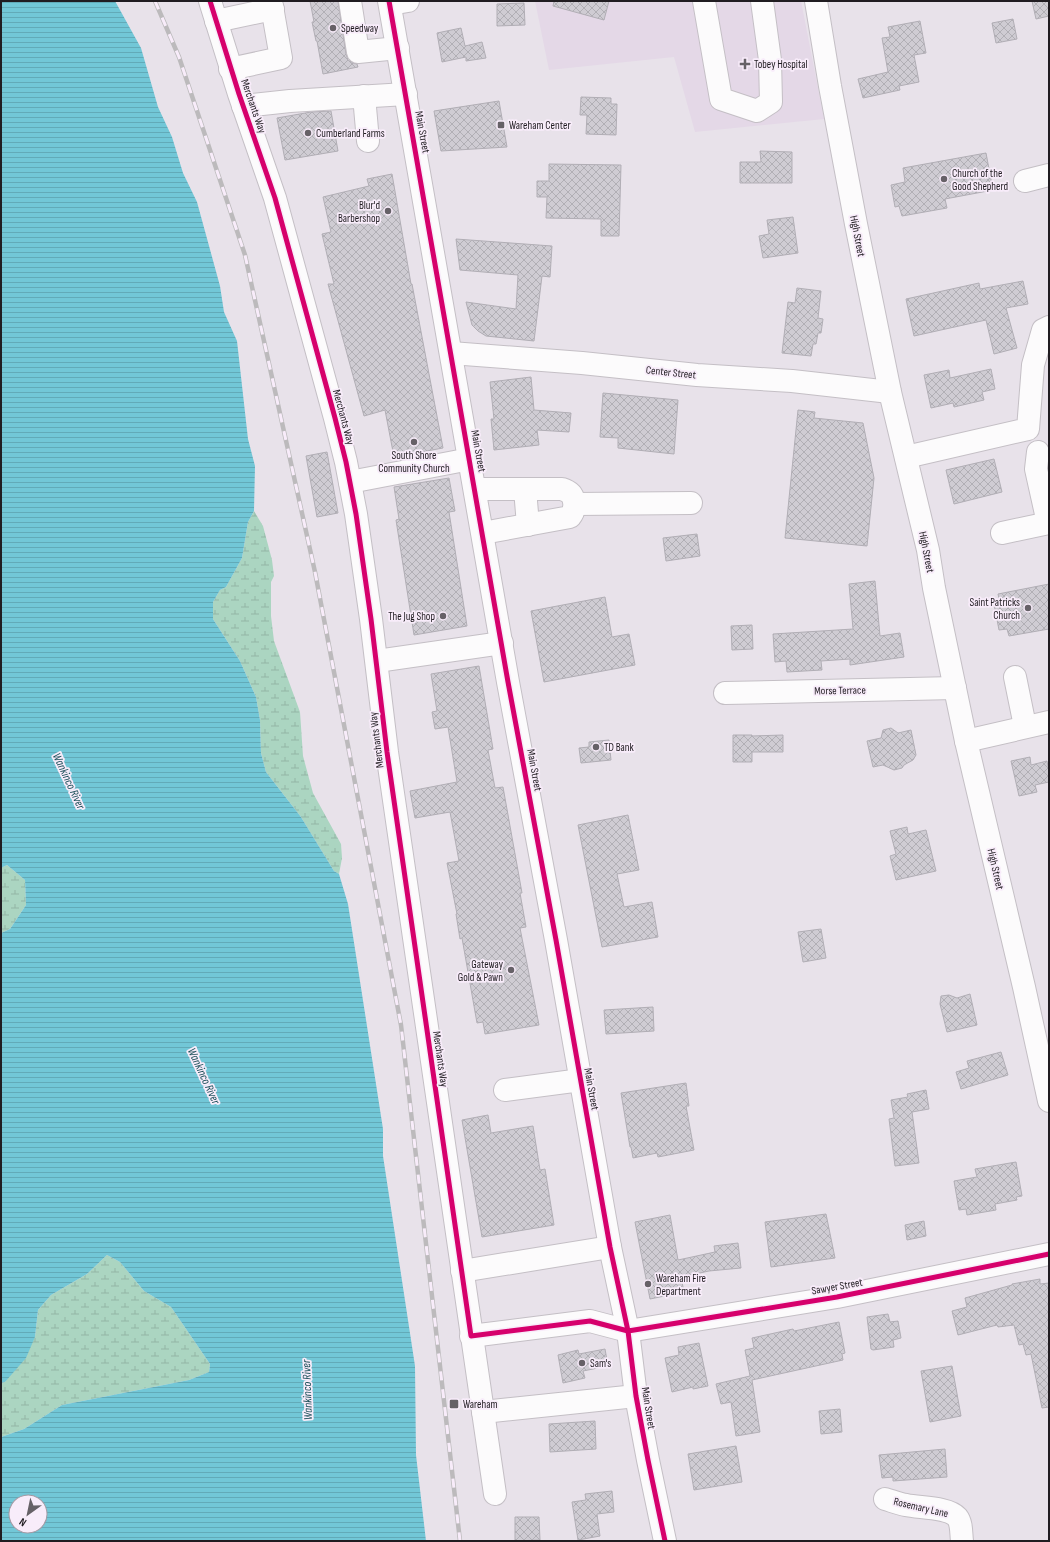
<svg xmlns="http://www.w3.org/2000/svg" width="1050" height="1542" viewBox="0 0 1050 1542" font-family="'Sofia Sans Condensed',sans-serif">
<style>
.built{fill:#e4d8e7}
.wetland{fill:url(#wetland-marsh)}
.water{fill:url(#water-rules);fill-rule:evenodd}
.building{fill:url(#building-cross-hatch);stroke:#b1aeb5}
.lines{fill:none;stroke-linecap:round;stroke-linejoin:round}
.minor-casing{stroke:#c4bfc5;stroke-width:24}
.major-casing{stroke:#c4bfc5;stroke-width:24}
.minor{stroke:#fcfbfc;stroke-width:22}
.major{stroke:#fcfbfc;stroke-width:22}
.rail-casing{stroke:#bcbabc;stroke-width:4.5}
.rail{stroke:#f8ecfa;stroke-width:3;stroke-dasharray:9;stroke-linecap:butt}
.cycleway-casing{stroke:#f8ecfa;stroke-width:8}
.cycleway{stroke:#d6006c;stroke-width:5}
.poi-dot{fill:#666167;stroke:#f8ecfa;stroke-width:1.5}
.labels{text-anchor:middle;stroke-width:3.5;stroke-linejoin:round;paint-order:stroke}
.poi-label{font-size:11px;fill:#201c21;stroke:#f8ecfa;text-anchor:start}
.street-label{font-size:11px;fill:#201c21;stroke:#f8ecfa}
.water-label{font-size:12px;font-style:italic;fill:#1b4f58;stroke:#f8ecfa}
</style>
<defs>
<pattern id="wetland-marsh" width="20" height="14" patternUnits="userSpaceOnUse"><rect width="20" height="14" fill="#abd5c1"/><path d="M1 5h8M5 5V1M11 12h8M15 12V8" fill="none" stroke="#93b6a6"/></pattern>
<pattern id="water-rules" width="6" height="5" patternUnits="userSpaceOnUse"><rect width="6" height="5" fill="#72c7d7"/><path d="M0 2.5h6" fill="none" stroke="#62aab8"/></pattern>
<pattern id="building-cross-hatch" width="8" height="8" patternUnits="userSpaceOnUse"><rect width="8" height="8" fill="#cfccd3"/><path d="M0 0l8 8M0 8l8-8" fill="none" stroke="#b1afb5"/></pattern>
</defs>
<rect width="100%" height="100%" fill="#e8e2ea"/>
<polygon class="built" points="535,1 801,1 824,119 695,132 674,57 549,70"/>
<g class="wetland">
<polygon points="254,511 263,526 272,560 274,576 271,582 271,616 274,641 300,712 303,756 313,793 341,844 342,858 339,874 334,871 301,817 266,772 261,753 260,720 256,697 240,661 213,619 213,602 220,590 226,587 242,558 248,522"/>
<polygon points="7,865 25,880 26,905 10,929 1,933 1,868"/>
<polygon points="107,1255 120,1262 144,1291 171,1307 210,1364 209,1372 189,1380 62,1405 24,1429 1,1437 1,1383 5,1382 35,1337 38,1310 51,1295 87,1274"/>
</g>
<path class="water" d="M1,1H115L141,48L158,107L172,137L183,173L197,202L220,286L224,312L237,341L248,439L255,466L254,511L248,522L242,558L226,587L220,590L213,602V619L240,661L256,697L260,720L261,753L266,772L301,817L334,871L339,874L348,904L383,1129V1156L415,1366L416,1455L426,1541H1V1437L24,1429L62,1405L189,1380L209,1372L210,1364L171,1307L144,1291L120,1262L107,1255L87,1274L51,1295L38,1310L35,1337L26,1358L5,1382L1,1383V933L10,929L26,905L25,880L7,865L1,868ZM16,1502H40V1526H16Z"/>
<g class="building">
<polygon points="310,1 338,1 346,54 348,60 353,63 357,64 358,67 323,74 317,41 316,41 312,22 314,22"/>
<polygon points="554,1 609,1 604,20 553,6"/>
<polygon points="1032,1 1049,1 1049,16 1036,19"/>
<polygon points="524,3 525,25 497,26 497,4"/>
<polygon points="1013,19 1017,39 996,43 992,23"/>
<polygon points="920,21 926,53 914,55 919,82 899,86 900,90 863,98 858,79 888,72 882,38 890,37 888,27"/>
<polygon points="461,28 465,46 482,42 486,58 466,61 466,57 442,62 437,33"/>
<polygon points="581,97 611,98 611,104 617,104 616,135 586,134 587,115 580,115"/>
<polygon points="499,101 507,147 441,151 434,111"/>
<polygon points="331,111 338,151 285,160 277,118 311,112"/>
<polygon points="760,151 792,152 792,183 740,183 740,162 761,162"/>
<polygon points="986,153 993,190 945,199 947,208 902,216 899,206 895,207 891,185 905,182 903,168"/>
<polygon points="549,164 621,165 619,236 601,236 601,219 546,218 547,197 537,197 537,181 549,181"/>
<polygon points="392,174 411,284 412,284 443,448 394,457 385,410 364,416 328,284 334,284 322,234 331,232 323,197 369,186 367,179"/>
<polygon points="793,217 798,253 763,258 759,236 769,234 767,220"/>
<polygon points="456,239 552,246 550,277 542,276 534,341 486,336 478,331 472,325 466,302 516,309 518,275 460,270"/>
<polygon points="1023,281 1028,304 1006,308 1017,348 994,354 986,320 914,336 906,299 979,283 980,289"/>
<polygon points="797,288 821,291 818,318 823,319 821,333 818,333 816,344 813,344 811,356 782,353 788,302 795,303"/>
<polygon points="991,369 995,389 982,392 984,400 954,407 953,403 931,408 924,375 949,370 950,378"/>
<polygon points="531,377 534,410 571,413 569,432 537,430 539,445 494,450 491,419 494,419 490,382"/>
<polygon points="603,393 678,400 674,454 618,448 618,438 600,437"/>
<polygon points="798,410 815,412 814,418 863,423 874,478 867,546 785,538"/>
<polygon points="327,452 338,513 317,517 306,456"/>
<polygon points="994,459 1002,492 954,504 946,470"/>
<polygon points="449,478 455,511 449,512 467,626 414,635 396,520 399,519 394,487"/>
<polygon points="697,534 700,556 666,561 663,538"/>
<polygon points="875,581 880,636 900,633 904,657 850,665 850,659 821,661 822,670 787,672 786,661 775,662 773,634 853,629 849,584"/>
<polygon points="1049,584 1049,629 1009,636 1007,629 999,630 994,604 1000,603 998,594"/>
<polygon points="605,597 612,637 629,634 635,665 544,682 531,611"/>
<polygon points="752,625 753,649 732,650 731,626"/>
<polygon points="479,666 493,749 488,750 495,788 503,787 522,893 520,893 526,927 520,928 539,1025 485,1034 483,1022 477,1023 462,938 460,939 456,914 457,914 447,863 459,861 450,812 415,818 410,791 457,782 448,727 435,729 432,712 437,711 431,674"/>
<polygon points="891,728 898,733 911,730 916,755 913,760 904,765 902,768 894,770 883,765 873,767 867,741 881,738 883,730"/>
<polygon points="733,735 752,735 752,736 783,735 783,752 752,752 752,762 733,762"/>
<polygon points="609,740 611,760 581,763 579,748 589,747 589,742"/>
<polygon points="1030,757 1031,765 1047,761 1049,772 1049,782 1035,785 1037,792 1019,796 1011,761"/>
<polygon points="628,815 639,870 617,874 624,907 652,902 658,937 602,947 578,825"/>
<polygon points="907,827 908,834 926,830 936,871 896,880 890,856 896,854 890,831"/>
<polygon points="821,929 826,958 803,962 798,932"/>
<polygon points="970,994 977,1025 947,1032 940,1004 941,996 949,995 957,998"/>
<polygon points="653,1007 654,1031 606,1034 604,1010"/>
<polygon points="1001,1052 1008,1075 961,1089 956,1072 969,1068 967,1061"/>
<polygon points="686,1083 689,1106 686,1106 694,1150 658,1157 657,1153 633,1158 631,1147 630,1147 621,1093"/>
<polygon points="926,1090 929,1109 912,1112 919,1163 895,1166 889,1119 894,1118 891,1100 908,1097 907,1094"/>
<polygon points="488,1115 491,1133 533,1126 540,1170 545,1169 554,1225 482,1237 462,1120"/>
<polygon points="1016,1162 1022,1196 1016,1197 1017,1200 995,1204 996,1210 967,1215 966,1209 959,1210 954,1181 977,1177 975,1169"/>
<polygon points="826,1214 835,1258 771,1267 765,1222"/>
<polygon points="670,1215 678,1260 715,1252 714,1246 738,1243 741,1268 709,1271 681,1277 684,1292 650,1299 635,1222"/>
<polygon points="924,1221 926,1236 907,1240 905,1225"/>
<polygon points="1040,1279 1040,1284 1049,1283 1049,1407 1042,1408 1031,1354 1026,1355 1023,1344 1019,1345 1014,1325 998,1327 997,1325 958,1335 952,1311 967,1307 965,1298 1012,1285 1012,1284"/>
<polygon points="888,1314 890,1322 898,1321 901,1338 893,1340 894,1347 873,1350 871,1349 867,1317"/>
<polygon points="839,1322 845,1353 842,1354 843,1360 752,1380 760,1432 736,1436 731,1402 721,1404 716,1384 750,1376 745,1350 754,1348 752,1338 793,1329 794,1331"/>
<polygon points="699,1343 708,1386 693,1389 693,1387 672,1392 665,1358 679,1355 678,1347"/>
<polygon points="605,1349 608,1366 583,1371 585,1378 563,1383 558,1355 578,1350 579,1354"/>
<polygon points="952,1366 961,1416 930,1422 921,1371"/>
<polygon points="840,1409 842,1432 821,1434 819,1411"/>
<polygon points="595,1421 596,1449 550,1452 549,1424"/>
<polygon points="736,1446 742,1482 694,1490 688,1454"/>
<polygon points="945,1449 947,1477 893,1481 893,1477 882,1478 879,1455"/>
<polygon points="612,1491 614,1512 597,1514 600,1536 578,1540 572,1502 586,1500 585,1494"/>
<polygon points="515,1517 539,1517 540,1540 515,1541"/>
</g>
<g class="lines">
<defs>
<g id="minor">
<polyline points="210,1 239,94 275,198 335,418 346,462 356,514 371,619 387,752 495,1494"/>
<polyline points="350,1 358,52 398,48"/>
<polyline points="704,1 721,99 757,111 771,102 770,60 762,1"/>
<polyline points="816,1 830,86 856,224 890,392 928,550 934,588 966,741 1024,987 1049,1101"/>
<polyline points="390,4 408,1"/>
<polyline points="216,21 273,9"/>
<polyline points="230,69 281,58 271,1"/>
<polyline points="364,96 368,141"/>
<polyline points="243,106 290,101 406,94"/>
<polyline points="1025,181 1049,175"/>
<polyline points="451,353 582,363 697,375 792,381 890,392"/>
<polyline points="1038,452 1036,469 1048,523"/>
<polyline points="906,457 1028,429 1033,365 1043,330 1049,327"/>
<polyline points="350,482 470,459"/>
<path d="M475,489H562C565,490 569,492 571,494C576,501 575,511 570,517L483,533"/>
<polyline points="525,489 528,525"/>
<polyline points="575,504 691,503"/>
<polyline points="1002,533 1049,523"/>
<polyline points="377,661 502,643"/>
<polyline points="1015,677 1025,726"/>
<polyline points="725,693 955,688"/>
<polyline points="966,741 1049,722"/>
<polyline points="505,1090 581,1080"/>
<polyline points="462,1271 610,1247"/>
<polyline points="471,1336 590,1321 628,1331 837,1297 1049,1254"/>
<polyline points="483,1412 636,1396"/>
<path d="M885,1499C892,1501 899,1504 906,1505C919,1508 948,1507 957,1517C962,1523 961,1534 962,1541"/>
</g>
<polyline id="major" points="389,1 508,682 556,940 610,1247 628,1331 636,1396 648,1460 665,1541"/>
</defs>
<use href="#minor" class="minor-casing"/>
<use href="#major" class="major-casing"/>
<use href="#minor" class="minor"/>
<use href="#major" class="major"/>
<defs>
<polyline id="rail" points="155,1 179,57 245,255 315,572 401,1025 460,1541"/>
</defs>
<use href="#rail" class="rail-casing"/>
<use href="#rail" class="rail"/>
<defs>
<g id="cycleway">
<polyline points="210,1 239,94 275,198 335,418 346,462 356,514 371,619 387,752 471,1336 590,1321 628,1331 837,1297 1049,1254"/>
<polyline points="389,1 508,682 556,940 610,1247 628,1331 636,1396 648,1460 665,1541"/>
</g>
</defs>
<use href="#cycleway" class="cycleway-casing"/>
<use href="#cycleway" class="cycleway"/>
</g>
<g class="poi-dot">
<circle cx="333" cy="28" r="4"/>
<path d="M743 58h4v4h4v4h-4v4h-4v-4h-4v-4h4z"/>
<rect x="497" y="121" width="8" height="8" rx="2"/>
<circle cx="308" cy="133" r="4"/>
<circle cx="944" cy="179" r="4"/>
<circle cx="388" cy="211" r="4"/>
<circle cx="414" cy="442" r="4"/>
<circle cx="1028" cy="608" r="4"/>
<circle cx="443" cy="616" r="4"/>
<circle cx="596" cy="747" r="4"/>
<circle cx="511" cy="970" r="4"/>
<circle cx="648" cy="1284" r="4"/>
<circle cx="582" cy="1363" r="4"/>
<rect x="449" y="1399" width="10" height="10" rx="2"/>
</g>
<g class="labels">
<g class="poi-label">
<text x="341" y="32">Speedway</text>
<text x="754" y="68">Tobey Hospital</text>
<text x="509" y="129">Wareham Center</text>
<text x="316" y="137">Cumberland Farms</text>
<text x="952" y="177">Church of the<tspan x="952" dy="13">Good Shepherd</tspan></text>
<text x="380" y="209" text-anchor="end">Blur'd<tspan x="380" dy="13">Barbershop</tspan></text>
<text x="414" y="459" text-anchor="middle">South Shore<tspan x="414" dy="13">Community Church</tspan></text>
<text x="1020" y="606" text-anchor="end">Saint Patricks<tspan x="1020" dy="13">Church</tspan></text>
<text x="435" y="620" text-anchor="end">The Jug Shop</text>
<text x="604" y="751">TD Bank</text>
<text x="503" y="968" text-anchor="end">Gateway<tspan x="503" dy="13">Gold &amp; Pawn</tspan></text>
<text x="656" y="1282">Wareham Fire<tspan x="656" dy="13">Department</tspan></text>
<text x="590" y="1367">Sam's</text>
<text x="463" y="1408">Wareham</text>
</g>
<g class="street-label">
<text transform="translate(254 106) rotate(71)" y="4">Merchants Way</text>
<text transform="translate(423 132) rotate(80)" y="4">Main Street</text>
<text transform="translate(858 236) rotate(79)" y="4">High Street</text>
<text transform="translate(671 372) rotate(6)" y="4">Center Street</text>
<text transform="translate(344 417) rotate(75)" y="4">Merchants Way</text>
<text transform="translate(479 451) rotate(80)" y="4">Main Street</text>
<text transform="translate(927 552) rotate(79)" y="4">High Street</text>
<text transform="translate(840 690) rotate(-1)" y="4">Morse Terrace</text>
<text transform="translate(376 740) rotate(-97)" y="4">Merchants Way</text>
<text transform="translate(535 770) rotate(80)" y="4">Main Street</text>
<text transform="translate(996 869) rotate(77)" y="4">High Street</text>
<text transform="translate(441 1059) rotate(82)" y="4">Merchants Way</text>
<text transform="translate(592 1089) rotate(80)" y="4">Main Street</text>
<text transform="translate(837 1286) rotate(-10)" y="4">Sawyer Street</text>
<text transform="translate(649 1408) rotate(81)" y="4">Main Street</text>
<text transform="translate(921 1507) rotate(13)" y="4">Rosemary Lane</text>
</g>
<g class="water-label">
<text transform="translate(69 781) rotate(65)" y="4">Wankinco River</text>
<text transform="translate(204 1076) rotate(65)" y="4">Wankinco River</text>
<text transform="translate(307 1390) rotate(-92)" y="4">Wankinco River</text>
</g>
</g>
<rect width="1050" height="1542" fill="none" stroke="#201c21" stroke-width="4"/>
<g transform="translate(28 1514) rotate(213)"><circle r="19" fill="#f8ecfa" stroke="#a299a3"/>
<path d="M0-3L7 15L0 10L-7 15Z" fill="#666167"/>
<text y="-6" font-size="11" font-weight="bold" text-anchor="middle" fill="#201c21">N</text>
</g>
</svg>
